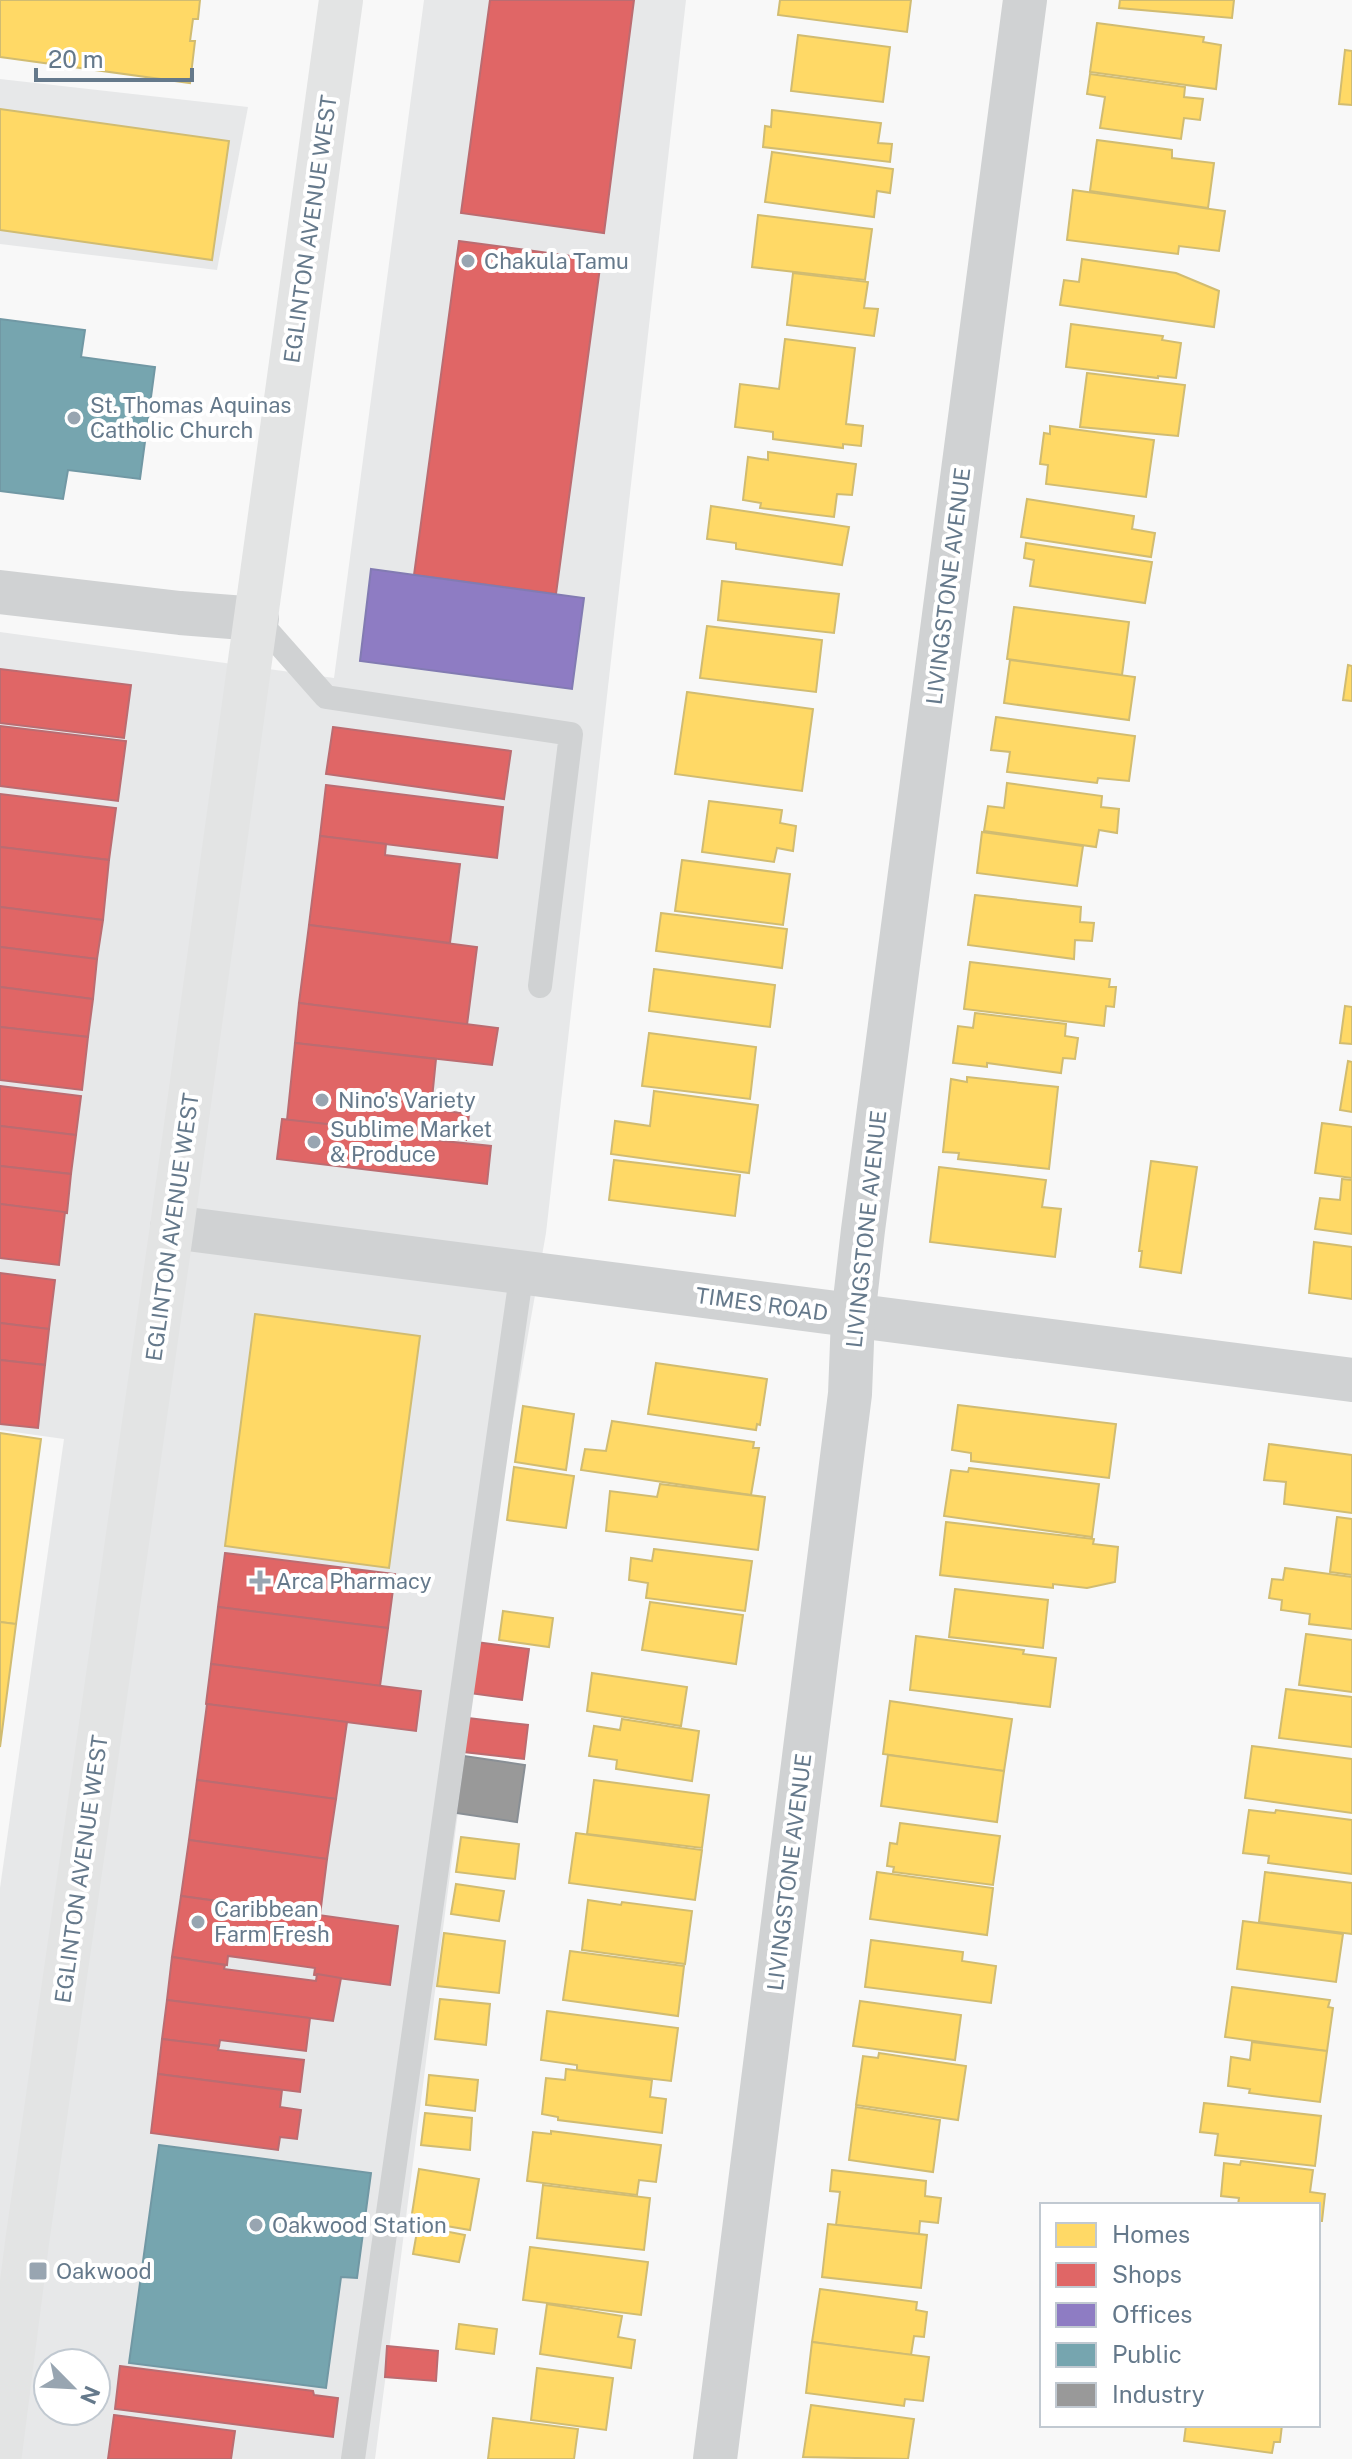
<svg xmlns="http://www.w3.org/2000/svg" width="1352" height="2459" viewBox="0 0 1352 2459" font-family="'Public Sans',sans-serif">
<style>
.built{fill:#e7e8e9;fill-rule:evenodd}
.homes{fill:#ffd966;stroke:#d1bc71;stroke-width:2}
.shops{fill:#e06666;stroke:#bb6c71;stroke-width:2}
.offices{fill:#8e7cc3;stroke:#827bb2;stroke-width:2}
.public{fill:#76a5af;stroke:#7198a4;stroke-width:2}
.industry{fill:#999;stroke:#898f95;stroke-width:2}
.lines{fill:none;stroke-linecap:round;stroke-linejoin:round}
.lane{stroke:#d0d2d3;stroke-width:24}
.street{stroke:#d0d2d3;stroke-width:44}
.primary{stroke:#e3e4e4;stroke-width:44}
.poi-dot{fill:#98a5b1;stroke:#fff;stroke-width:3}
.labels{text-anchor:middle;stroke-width:8;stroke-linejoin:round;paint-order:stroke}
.street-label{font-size:22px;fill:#65798b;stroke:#fff}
.poi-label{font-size:22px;fill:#65798b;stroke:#fff;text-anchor:start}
</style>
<rect width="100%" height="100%" fill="#f8f8f8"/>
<g class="built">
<path d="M424,0H686L546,1233L496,1516L375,2459H0V1888L64,1439L0,1430V632L334,678ZM48,2363H96V2411H48Z"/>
<polygon points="0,79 248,107 217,270 0,244"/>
</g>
<g class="homes">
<polygon points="0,0 200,0 198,19 193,19 190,41 195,41 190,83 0,57"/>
<polygon points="780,0 911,0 907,32 778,15"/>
<polygon points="1120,0 1234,0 1232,18 1119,8"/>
<polygon points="1097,23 1204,37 1203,42 1221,45 1216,89 1090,72"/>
<polygon points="798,35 890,47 883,102 791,91"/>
<polygon points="1345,50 1352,51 1352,105 1339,104"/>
<polygon points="1090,74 1185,87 1184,97 1203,99 1200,120 1184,118 1181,139 1100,128 1105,97 1087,94"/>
<polygon points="0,109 229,141 212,260 0,230"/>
<polygon points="772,110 881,123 878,143 892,144 890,162 763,147 765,126 771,127"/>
<polygon points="1097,140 1172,150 1172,158 1214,163 1208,208 1090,191"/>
<polygon points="772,152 893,169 890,193 877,191 874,217 765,202"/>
<polygon points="1073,190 1225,211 1219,251 1179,246 1178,254 1067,240"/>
<polygon points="758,215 872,229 865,280 752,267"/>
<polygon points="1082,259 1176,273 1219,291 1214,327 1060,305 1064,280 1079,282"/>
<polygon points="793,273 868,282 864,308 878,309 874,336 787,325"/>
<polygon points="1071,324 1163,336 1162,340 1181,343 1176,378 1158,376 1158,378 1066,367"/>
<polygon points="785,339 855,348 846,424 863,426 861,446 843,444 843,448 773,439 773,432 735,427 740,384 779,389"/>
<polygon points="1087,373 1185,385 1178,436 1080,427"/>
<polygon points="1050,426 1154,440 1146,497 1046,484 1048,465 1040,464 1044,433 1050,434"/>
<polygon points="768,452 856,464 852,495 837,494 834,517 760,508 761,503 743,500 748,457 768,460"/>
<polygon points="1027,499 1134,516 1132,529 1155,533 1151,557 1021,537"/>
<polygon points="711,506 849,527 842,565 736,549 736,543 707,539"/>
<polygon points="1026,543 1152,562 1145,603 1030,586 1034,560 1024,558"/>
<polygon points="722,581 839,594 834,633 718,620"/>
<polygon points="1014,607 1129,622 1122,675 1007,659"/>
<polygon points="707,626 822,640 816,692 700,678"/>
<polygon points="1010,660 1135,677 1129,720 1004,703"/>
<polygon points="1348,665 1352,666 1352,701 1343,700"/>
<polygon points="687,692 813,709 802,791 675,774"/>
<polygon points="996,717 1135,736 1129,781 1098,778 1097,783 1007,772 1010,752 991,750"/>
<polygon points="1007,783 1102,796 1101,807 1119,809 1117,833 1099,830 1096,847 984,831 988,806 1004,808"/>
<polygon points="709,801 782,810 780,823 796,826 793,851 777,848 774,862 702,852"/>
<polygon points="982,832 1083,846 1077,886 977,873"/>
<polygon points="682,860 790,874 783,925 675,911"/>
<polygon points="975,895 1081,907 1080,922 1094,923 1092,941 1075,940 1074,959 968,945"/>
<polygon points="661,913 787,929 782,968 656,951"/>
<polygon points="970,962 1110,979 1109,987 1116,987 1114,1007 1106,1006 1104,1026 964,1009"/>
<polygon points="654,969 775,985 770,1027 649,1011"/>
<polygon points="1345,1006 1352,1007 1352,1044 1340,1043"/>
<polygon points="975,1013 1066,1024 1065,1036 1078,1038 1075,1059 1063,1058 1061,1073 987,1063 987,1067 953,1063 958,1026 973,1028"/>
<polygon points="649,1033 756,1047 750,1099 642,1086"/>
<polygon points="1348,1061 1352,1062 1352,1112 1340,1110"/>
<polygon points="967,1077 1058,1087 1049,1169 958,1159 959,1153 943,1152 951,1079 967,1082"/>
<polygon points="654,1091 758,1105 749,1173 611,1154 615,1121 650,1126"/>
<polygon points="1322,1123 1352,1127 1352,1178 1315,1173"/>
<polygon points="614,1160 740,1175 735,1216 609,1200"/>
<polygon points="1151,1161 1197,1167 1181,1273 1140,1267 1142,1251 1139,1251"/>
<polygon points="939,1167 1046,1180 1042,1207 1061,1209 1055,1257 930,1242"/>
<polygon points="1342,1179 1352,1180 1352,1234 1315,1229 1320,1198 1340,1200"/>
<polygon points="1314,1242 1352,1247 1352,1299 1309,1293"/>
<polygon points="255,1314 420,1336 389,1568 225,1546"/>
<polygon points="656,1363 767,1379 760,1425 757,1424 756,1430 648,1414"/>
<polygon points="958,1405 1116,1424 1109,1478 971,1461 971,1453 952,1450"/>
<polygon points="523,1406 574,1414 566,1470 515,1462"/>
<polygon points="612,1421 754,1442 753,1448 759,1448 751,1495 581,1470 585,1449 606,1451"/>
<polygon points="0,1433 41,1439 16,1624 0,1622"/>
<polygon points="1269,1444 1352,1455 1352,1513 1284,1504 1286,1482 1264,1480"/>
<polygon points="514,1467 574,1476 566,1528 507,1520"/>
<polygon points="969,1468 1099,1484 1092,1537 944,1516 951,1470 968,1472"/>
<polygon points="660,1484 765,1497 758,1550 606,1531 610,1491 657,1497"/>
<polygon points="1337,1517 1352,1519 1352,1575 1330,1572"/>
<polygon points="946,1522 1094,1539 1093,1544 1118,1547 1115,1582 1087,1588 1053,1584 1053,1588 940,1575"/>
<polygon points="654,1549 752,1561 745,1611 646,1598 648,1583 629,1580 631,1558 652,1561"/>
<polygon points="1285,1568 1352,1577 1352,1629 1309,1624 1310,1614 1281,1610 1282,1600 1269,1598 1272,1579 1283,1580"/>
<polygon points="955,1589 1048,1600 1043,1648 949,1637"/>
<polygon points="650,1602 743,1615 736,1664 642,1650"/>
<polygon points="503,1611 553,1618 549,1647 499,1640"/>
<polygon points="0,1622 16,1624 0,1747"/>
<polygon points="1306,1634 1352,1640 1352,1692 1299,1685"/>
<polygon points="916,1636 1024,1650 1023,1654 1056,1658 1050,1707 910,1690"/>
<polygon points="592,1673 687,1687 681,1726 587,1711"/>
<polygon points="1286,1689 1352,1697 1352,1747 1279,1738"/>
<polygon points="890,1701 1012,1719 1004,1771 883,1754"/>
<polygon points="622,1719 699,1731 692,1781 616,1769 617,1760 589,1756 594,1726 620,1730"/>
<polygon points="1252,1746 1352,1759 1352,1813 1245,1798"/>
<polygon points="888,1755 1004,1771 997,1822 881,1806"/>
<polygon points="594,1780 709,1795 702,1848 587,1834"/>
<polygon points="1249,1810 1275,1813 1276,1810 1352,1820 1352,1874 1268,1863 1269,1856 1243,1853"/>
<polygon points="900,1823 1000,1836 993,1885 893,1872 894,1867 887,1866 890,1843 897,1844"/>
<polygon points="576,1833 702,1850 695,1900 569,1883"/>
<polygon points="461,1837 519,1844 515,1879 456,1872"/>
<polygon points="877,1872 993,1888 987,1935 870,1919"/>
<polygon points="1265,1872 1352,1883 1352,1934 1259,1922"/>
<polygon points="456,1884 504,1891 499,1921 451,1914"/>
<polygon points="588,1900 621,1905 622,1902 692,1911 685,1964 582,1950"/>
<polygon points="1243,1921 1343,1934 1336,1982 1237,1969"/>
<polygon points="444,1933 505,1941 499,1993 437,1986"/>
<polygon points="871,1940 963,1952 962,1961 996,1966 991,2003 865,1987"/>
<polygon points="570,1951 684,1966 678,2016 563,2000"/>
<polygon points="1232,1987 1330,2000 1328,2007 1333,2008 1327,2051 1225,2037"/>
<polygon points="440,1999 490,2004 486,2045 435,2039"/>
<polygon points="860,2001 961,2015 955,2060 853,2046"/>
<polygon points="547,2011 678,2028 671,2081 577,2070 577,2065 541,2060"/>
<polygon points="1252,2042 1327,2051 1320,2102 1249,2093 1250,2089 1228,2086 1231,2057 1250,2060"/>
<polygon points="879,2053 966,2066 958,2120 856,2105 863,2056 878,2058"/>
<polygon points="566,2069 652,2080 650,2097 666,2099 662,2133 558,2120 558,2117 542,2114 546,2078 565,2080"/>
<polygon points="429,2075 478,2080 475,2111 426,2105"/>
<polygon points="1204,2103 1321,2116 1315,2166 1215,2155 1218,2134 1200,2132"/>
<polygon points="856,2107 940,2120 933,2172 849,2160"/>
<polygon points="425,2113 472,2118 470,2150 421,2145"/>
<polygon points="551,2131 661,2145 656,2182 639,2180 637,2195 527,2181 533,2132 551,2134"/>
<polygon points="1241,2161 1313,2170 1310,2192 1325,2194 1322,2221 1318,2221 1318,2205 1238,2205 1239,2198 1221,2196 1224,2163 1240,2165"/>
<polygon points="419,2169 479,2179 470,2230 411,2220"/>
<polygon points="832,2170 926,2181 925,2196 941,2198 938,2223 920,2221 919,2234 836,2225 840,2192 830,2191"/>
<polygon points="543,2185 650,2198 644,2250 537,2238"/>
<polygon points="828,2224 927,2235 921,2288 822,2277"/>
<polygon points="418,2226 465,2235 459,2262 413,2254"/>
<polygon points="530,2247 648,2262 641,2315 523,2300"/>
<polygon points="820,2289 917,2302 916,2310 927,2312 924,2337 914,2336 911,2355 812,2342"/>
<polygon points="547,2304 622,2316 618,2337 635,2340 631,2368 540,2354"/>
<polygon points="459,2324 497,2329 494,2354 456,2349"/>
<polygon points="812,2342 929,2357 923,2401 905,2399 904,2406 806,2393"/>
<polygon points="537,2368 613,2378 606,2430 531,2420"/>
<polygon points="811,2405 914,2419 908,2459 803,2457"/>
<polygon points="493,2418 578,2429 574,2459 488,2459"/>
<polygon points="1186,2425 1282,2425 1280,2442 1274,2442 1272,2453 1184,2441"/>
</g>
<g class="shops">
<polygon points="490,0 634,0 604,233 461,213"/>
<polygon points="459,241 601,260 556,594 414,575"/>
<polygon points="0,669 131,685 124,738 0,723"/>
<polygon points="0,726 126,741 118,801 0,786"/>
<polygon points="333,727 511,751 504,799 326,774"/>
<polygon points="326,785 503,807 497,858 320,836"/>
<polygon points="0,794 116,808 109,860 0,847"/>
<polygon points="320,836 386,844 385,855 460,864 450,943 309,925"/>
<polygon points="0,847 109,860 103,920 0,907"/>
<polygon points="0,907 103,920 97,959 0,947"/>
<polygon points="309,925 477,947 467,1025 299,1003"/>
<polygon points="0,947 97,959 93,999 0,987"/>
<polygon points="0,987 93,999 88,1037 0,1027"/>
<polygon points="299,1003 498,1028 492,1065 295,1043"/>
<polygon points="0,1027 88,1037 82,1090 0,1080"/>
<polygon points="295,1043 436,1059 431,1109 469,1114 466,1140 287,1120"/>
<polygon points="0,1086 81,1096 76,1135 0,1126"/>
<polygon points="282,1119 425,1135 425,1139 491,1146 487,1184 277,1159"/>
<polygon points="0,1126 76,1135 71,1174 0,1166"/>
<polygon points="0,1166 71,1174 67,1213 0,1204"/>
<polygon points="0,1204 65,1212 59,1265 0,1258"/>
<polygon points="0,1273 55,1280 49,1329 0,1323"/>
<polygon points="0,1323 49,1329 45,1365 0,1360"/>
<polygon points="0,1360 45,1365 38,1428 0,1424"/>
<polygon points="225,1553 395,1574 388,1628 218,1607"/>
<polygon points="218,1607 388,1628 380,1686 211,1664"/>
<polygon points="476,1642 529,1649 522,1700 469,1693"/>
<polygon points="211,1664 421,1691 416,1731 206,1704"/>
<polygon points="207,1704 347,1722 336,1799 197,1780"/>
<polygon points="468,1718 528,1725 524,1759 464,1752"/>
<polygon points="197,1780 336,1799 327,1859 189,1840"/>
<polygon points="189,1840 327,1859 320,1915 181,1896"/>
<polygon points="181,1896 398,1926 390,1985 314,1975 315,1968 228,1956 227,1965 172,1957"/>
<polygon points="172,1957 225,1965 224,1969 316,1981 317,1974 341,1978 333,2021 167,2000"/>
<polygon points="167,2000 310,2018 306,2051 220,2040 219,2046 162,2039"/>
<polygon points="162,2039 219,2046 218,2050 304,2060 300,2092 158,2074"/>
<polygon points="158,2074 282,2090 280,2107 301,2110 297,2139 280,2137 278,2150 151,2133"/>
<polygon points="387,2346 438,2351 436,2381 385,2377"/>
<polygon points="120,2366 313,2391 314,2395 338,2398 333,2437 115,2409"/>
<polygon points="114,2415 235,2431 231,2459 108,2459"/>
</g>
<polygon class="offices" points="371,569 584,598 572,689 360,661"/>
<g class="public">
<polygon points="0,319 85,330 81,357 155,367 140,479 68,470 63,499 0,491"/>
<polygon points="159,2145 371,2173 357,2278 341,2277 326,2388 129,2363"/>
</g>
<polygon class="industry" points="464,1756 525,1765 517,1822 456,1813"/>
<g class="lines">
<g class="lane">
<polyline points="257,619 326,697 571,734 540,986"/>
<polyline points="353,2459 522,1270"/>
</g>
<g class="street">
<polyline points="0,592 180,613 257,619"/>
<polyline points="172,1227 1352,1380"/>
<polyline points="715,2459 850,1394 853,1317 863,1230 1025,0"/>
</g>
<polyline class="primary" points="0,2454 27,2243 172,1227 341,0"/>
</g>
<g class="poi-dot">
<circle cx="468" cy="261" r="8"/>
<circle cx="74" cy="418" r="8"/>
<circle cx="322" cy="1100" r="8"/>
<circle cx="314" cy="1142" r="8"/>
<path d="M256 1569h8v8h8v8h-8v8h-8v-8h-8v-8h8z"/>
<circle cx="198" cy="1922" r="8"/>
<circle cx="256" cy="2225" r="8"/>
<rect x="28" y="2261" width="20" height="20" rx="4"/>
</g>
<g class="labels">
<g class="street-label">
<text transform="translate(310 229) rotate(-82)" y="8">EGLINTON AVENUE WEST</text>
<text transform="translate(948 586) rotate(-83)" y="8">LIVINGSTONE AVENUE</text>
<text transform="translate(172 1227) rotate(-82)" y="8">EGLINTON AVENUE WEST</text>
<text transform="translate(866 1229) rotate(-84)" y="8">LIVINGSTONE AVENUE</text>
<text transform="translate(762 1304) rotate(8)" y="8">TIMES ROAD</text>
<text transform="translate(81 1869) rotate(-82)" y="8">EGLINTON AVENUE WEST</text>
<text transform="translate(789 1872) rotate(-83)" y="8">LIVINGSTONE AVENUE</text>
</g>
<g class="poi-label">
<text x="484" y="269">Chakula Tamu</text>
<text x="90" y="413">St. Thomas Aquinas<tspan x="90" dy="25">Catholic Church</tspan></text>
<text x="338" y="1108">Nino's Variety</text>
<text x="330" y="1137">Sublime Market<tspan x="330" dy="25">&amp; Produce</tspan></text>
<text x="276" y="1589">Arca Pharmacy</text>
<text x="214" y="1917">Caribbean<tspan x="214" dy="25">Farm Fresh</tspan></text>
<text x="272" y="2233">Oakwood Station</text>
<text x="56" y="2279">Oakwood</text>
</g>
</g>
<rect x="1040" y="2203" width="280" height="224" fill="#ffffff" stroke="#c1c9d1" stroke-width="2"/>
<rect x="1056" y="2223" width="40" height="24" fill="#ffd966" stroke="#c1c9d1" stroke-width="2"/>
<text x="1112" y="2243" font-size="24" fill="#65798b">Homes</text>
<rect x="1056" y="2263" width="40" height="24" fill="#e06666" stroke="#c1c9d1" stroke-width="2"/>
<text x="1112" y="2283" font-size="24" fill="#65798b">Shops</text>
<rect x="1056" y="2303" width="40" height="24" fill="#8e7cc3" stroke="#c1c9d1" stroke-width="2"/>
<text x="1112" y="2323" font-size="24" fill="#65798b">Offices</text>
<rect x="1056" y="2343" width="40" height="24" fill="#76a5af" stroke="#c1c9d1" stroke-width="2"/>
<text x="1112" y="2363" font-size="24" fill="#65798b">Public</text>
<rect x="1056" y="2383" width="40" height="24" fill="#999999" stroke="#c1c9d1" stroke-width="2"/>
<text x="1112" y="2403" font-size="24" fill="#65798b">Industry</text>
<g transform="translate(72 2387) rotate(114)"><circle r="38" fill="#ffffff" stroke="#c1c9d1" stroke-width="2"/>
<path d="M0-6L14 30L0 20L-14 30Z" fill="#98a5b1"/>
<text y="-12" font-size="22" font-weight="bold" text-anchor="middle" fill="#65798b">N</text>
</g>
<path d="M36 68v12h156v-12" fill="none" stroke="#65798b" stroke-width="4"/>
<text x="48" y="68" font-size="24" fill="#65798b" stroke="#ffffff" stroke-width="6" paint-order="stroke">20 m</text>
</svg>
